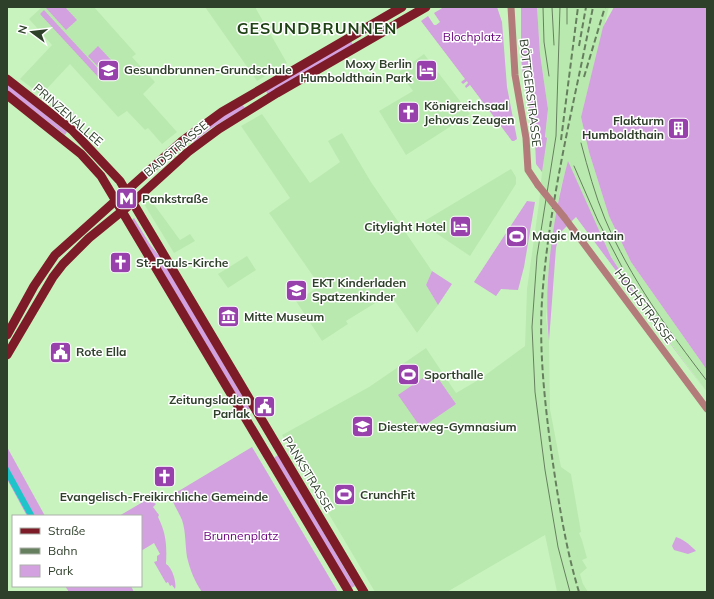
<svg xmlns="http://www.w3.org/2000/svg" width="714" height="599" viewBox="0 0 714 599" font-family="Mulish,sans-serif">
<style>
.built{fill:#bae9af}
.green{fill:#d3a1df}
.water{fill:#1fc4cb}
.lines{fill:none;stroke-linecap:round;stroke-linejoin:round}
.minor{stroke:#b37c7b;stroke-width:7}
.major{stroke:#7d1c28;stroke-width:9}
.tram{stroke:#66805f;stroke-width:1}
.rail{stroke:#66805f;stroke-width:2;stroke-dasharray:6 3;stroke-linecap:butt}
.minor-bridge{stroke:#b37c7b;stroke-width:7}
.labels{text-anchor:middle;stroke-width:3;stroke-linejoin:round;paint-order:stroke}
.park-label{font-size:12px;fill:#6d0781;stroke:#fff}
.poi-label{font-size:12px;font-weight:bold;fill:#2e3f2a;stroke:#fff;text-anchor:start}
.street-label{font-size:12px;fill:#2e3f2a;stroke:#fff}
.district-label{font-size:16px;font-weight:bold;letter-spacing:1px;fill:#1e4115;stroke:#fff}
</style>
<rect width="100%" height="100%" fill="#c8f3be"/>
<g class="built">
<polygon points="42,7 94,7 136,54 132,57 155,82 143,94 177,132 162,144 148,128 145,130 127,111 118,117 70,64 41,95 20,79 52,45 29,19"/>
<polygon points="205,7 255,7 287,63 257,81"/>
<polygon points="537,7 609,7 581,117 589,152 609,216 631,262 707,370 707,392 643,306 611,257 568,162 560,191 553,235 546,318 549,341 550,409 561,467 571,474 581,532 579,533 582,540 587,558 582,560 587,568 580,574 583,584 588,592 557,592 545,535 447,592 375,592 282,435 369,387 426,348 456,393 480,379 525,346 527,289 539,203 548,109 540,54"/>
<polygon points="424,54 470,114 406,155 379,111 413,91 399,72"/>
<polygon points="262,114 310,183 340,162 328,141 342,133 371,182 432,271 426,285 438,305 417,333 390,294 346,321 348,324 322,341 296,301 320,286 269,213 290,198 241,126"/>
<polygon points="511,169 516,177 516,184 470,256 421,223"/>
<polygon points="150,199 180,240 190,234 195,241 174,253 144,204"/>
<polygon points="247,256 256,270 228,288 218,274"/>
</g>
<g class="green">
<polygon points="47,7 65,7 77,20 66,30 46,8"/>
<polygon points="444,7 497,7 502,22 507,87 517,139 514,141 512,141 470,85 466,88 465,86 468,83 467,81 463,84 461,82 465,79 421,21 428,16 434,25 436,25 440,22 434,13"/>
<polygon points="521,7 537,7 540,54 548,109 545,137 547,138 542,172 536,164 535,140 523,75 521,58"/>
<polygon points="614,7 707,7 707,370 631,262 609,216 589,152 581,117 603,27"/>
<polygon points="44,10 103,74 99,78 40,14"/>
<polygon points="351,41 353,45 268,95 266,91"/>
<polygon points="98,46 112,61 102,71 88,56"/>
<polygon points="7,84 67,132 65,135 7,90"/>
<polygon points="242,104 245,108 210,129 194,142 192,138 215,121"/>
<path d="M568,161L611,257L643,306L707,393L576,217L559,234L556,248L549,341C543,284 553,216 568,161Z"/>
<polygon points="527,201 535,202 524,267 518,290 501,289 496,296 474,282"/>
<polygon points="134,218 151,246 162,259 250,409 245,409 132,220"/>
<polygon points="432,271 452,284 438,305 426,285"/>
<polygon points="433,371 456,404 421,428 398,395"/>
<polygon points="7,447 45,516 27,516 7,479"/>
<path d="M252,447L338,592H202C195,582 190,570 187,557C185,545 186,532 182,520C179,512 171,502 172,495Z"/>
<polygon points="278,455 355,586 351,588 274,458"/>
<path d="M148,499L156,504L153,507L159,515L158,517C166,533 167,545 166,564C172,567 177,583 175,589L172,585L170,586L168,582L166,583L154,562L157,561V556L160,554L154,543L141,551V516H119Z"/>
<path d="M676,537C685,540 691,546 696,551L688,554L674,550L672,546Z"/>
<polygon points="65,586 131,586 134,592 69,592"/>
</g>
<polygon class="water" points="7,465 35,516 28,516 7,478"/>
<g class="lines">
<g class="minor">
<polyline points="511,7 515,75 526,138 528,170 538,185"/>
<polyline points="564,217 707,409"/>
</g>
<g class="major">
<polyline points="7,79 72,130 120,181 364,592"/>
<polyline points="7,95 81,154 101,176 349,592"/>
<polyline points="7,335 34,286 55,255 181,142 222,112 402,7"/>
<polyline points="7,355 53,277 63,264 89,238 132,203 188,152 219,129 277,93 426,7"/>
</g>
<g class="tram">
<polyline points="543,7 544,42 549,76"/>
<polyline points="552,7 554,45"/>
<polyline points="560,7 556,136 537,256 532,327 535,392 545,470 558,547 570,592"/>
<polyline points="567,24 567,7"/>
<path d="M581,143C588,169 595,195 605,219C630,278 668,330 707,381"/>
<polyline points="574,166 598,221 622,267"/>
</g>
<g class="rail">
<polyline points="579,46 586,7"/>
<polyline points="584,77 605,7"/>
<polyline points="561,140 578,7"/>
<path d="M579,592C565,546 558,498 551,450C544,395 538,342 543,287C551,192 575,100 593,7"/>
</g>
<polyline class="minor-bridge" points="538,185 564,217"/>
</g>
<defs>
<symbol id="school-square" viewBox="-11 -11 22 22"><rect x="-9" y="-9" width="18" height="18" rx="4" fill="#9840ac" stroke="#fff"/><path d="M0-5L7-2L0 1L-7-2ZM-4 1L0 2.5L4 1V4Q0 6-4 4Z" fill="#fff"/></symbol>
<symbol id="hotel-square" viewBox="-11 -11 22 22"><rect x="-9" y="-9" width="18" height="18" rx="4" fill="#9840ac" stroke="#fff"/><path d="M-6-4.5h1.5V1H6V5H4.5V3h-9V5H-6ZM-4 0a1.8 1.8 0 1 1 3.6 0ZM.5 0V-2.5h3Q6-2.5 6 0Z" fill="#fff"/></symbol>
<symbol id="church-square" viewBox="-11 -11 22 22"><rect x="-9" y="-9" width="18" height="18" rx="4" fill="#9840ac" stroke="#fff"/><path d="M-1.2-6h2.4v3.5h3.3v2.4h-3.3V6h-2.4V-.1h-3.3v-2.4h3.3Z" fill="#fff"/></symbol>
<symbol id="building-square" viewBox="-11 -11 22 22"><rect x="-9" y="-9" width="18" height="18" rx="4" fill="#9840ac" stroke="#fff"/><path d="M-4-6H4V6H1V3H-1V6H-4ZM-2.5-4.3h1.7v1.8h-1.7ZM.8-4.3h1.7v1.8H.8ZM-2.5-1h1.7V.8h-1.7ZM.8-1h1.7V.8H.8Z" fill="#fff"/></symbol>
<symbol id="metro-square" viewBox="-11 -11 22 22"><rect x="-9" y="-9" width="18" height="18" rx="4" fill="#9840ac" stroke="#fff"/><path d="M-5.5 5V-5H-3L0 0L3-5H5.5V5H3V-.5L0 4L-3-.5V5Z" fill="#fff"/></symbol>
<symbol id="stadium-square" viewBox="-11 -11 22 22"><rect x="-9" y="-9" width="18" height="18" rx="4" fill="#9840ac" stroke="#fff"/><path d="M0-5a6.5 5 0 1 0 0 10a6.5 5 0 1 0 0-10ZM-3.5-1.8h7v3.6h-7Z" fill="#fff"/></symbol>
<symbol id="museum-square" viewBox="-11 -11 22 22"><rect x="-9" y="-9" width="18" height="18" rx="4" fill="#9840ac" stroke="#fff"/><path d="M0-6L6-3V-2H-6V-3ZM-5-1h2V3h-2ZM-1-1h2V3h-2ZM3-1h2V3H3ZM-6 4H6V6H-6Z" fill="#fff"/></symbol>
<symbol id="civic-square" viewBox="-11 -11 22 22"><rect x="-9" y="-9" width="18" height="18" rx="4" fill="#9840ac" stroke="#fff"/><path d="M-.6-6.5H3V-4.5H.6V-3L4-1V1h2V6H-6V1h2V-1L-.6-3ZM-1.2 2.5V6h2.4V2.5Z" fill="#fff"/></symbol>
</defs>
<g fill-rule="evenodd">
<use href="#school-square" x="96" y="58" width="25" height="25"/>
<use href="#hotel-square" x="414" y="58" width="25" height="25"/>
<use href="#church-square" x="396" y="100" width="25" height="25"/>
<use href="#building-square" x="666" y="116" width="25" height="25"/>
<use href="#metro-square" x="114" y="186" width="25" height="25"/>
<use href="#hotel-square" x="448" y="214" width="25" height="25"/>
<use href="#stadium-square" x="504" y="224" width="25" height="25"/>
<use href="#church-square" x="108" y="250" width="25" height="25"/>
<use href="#school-square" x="284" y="278" width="25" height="25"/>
<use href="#museum-square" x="216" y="304" width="25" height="25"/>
<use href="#civic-square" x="48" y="340" width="25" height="25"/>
<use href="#stadium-square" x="396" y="362" width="25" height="25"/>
<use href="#civic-square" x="252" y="394" width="25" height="25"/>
<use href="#school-square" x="350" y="414" width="25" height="25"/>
<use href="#church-square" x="152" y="464" width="25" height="25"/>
<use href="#stadium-square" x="332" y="482" width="25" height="25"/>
</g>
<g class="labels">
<g class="park-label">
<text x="472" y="41">Blochplatz</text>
<text x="241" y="540">Brunnenplatz</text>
</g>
<g class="poi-label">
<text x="412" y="68" text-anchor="end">Moxy Berlin<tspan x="412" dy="14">Humboldthain Park</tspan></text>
<text x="124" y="74">Gesundbrunnen-Grundschule</text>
<text x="424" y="110">Königreichsaal<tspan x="424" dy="14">Jehovas Zeugen</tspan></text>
<text x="664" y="125" text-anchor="end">Flakturm<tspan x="664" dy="14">Humboldthain</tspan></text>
<text x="142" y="203">Pankstraße</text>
<text x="446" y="231" text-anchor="end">Citylight Hotel</text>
<text x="532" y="240">Magic Mountain</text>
<text x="136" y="267">St.-Pauls-Kirche</text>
<text x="312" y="287">EKT Kinderladen<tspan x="312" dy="14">Spatzenkinder</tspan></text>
<text x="244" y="321">Mitte Museum</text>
<text x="76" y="356">Rote Ella</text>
<text x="424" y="379">Sporthalle</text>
<text x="250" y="404" text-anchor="end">Zeitungsladen<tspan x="250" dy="14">Parlak</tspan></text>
<text x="378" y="431">Diesterweg-Gymnasium</text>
<text x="360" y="499">CrunchFit</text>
<text x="164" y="501" text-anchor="middle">Evangelisch-Freikirchliche Gemeinde</text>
</g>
<g class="street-label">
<text transform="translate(530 93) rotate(83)" y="4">BÖTTGERSTRASSE</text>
<text transform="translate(68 115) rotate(41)" y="4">PRINZENALLEE</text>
<text transform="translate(176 149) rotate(-40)" y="4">BADSTRASSE</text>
<text transform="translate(644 306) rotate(53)" y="4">HOCHSTRASSE</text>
<text transform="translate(308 474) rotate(59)" y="4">PANKSTRASSE</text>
</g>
<g class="district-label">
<text x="317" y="34">GESUNDBRUNNEN</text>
</g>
</g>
<rect width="714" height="599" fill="none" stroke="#2e3f2a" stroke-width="16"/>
<rect x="12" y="515" width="130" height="72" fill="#ffffff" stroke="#abb2aa"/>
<rect x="20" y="528" width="20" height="6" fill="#7d1c28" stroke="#abb2aa"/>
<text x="48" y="535" font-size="12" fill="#2e3f2a">Straße</text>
<rect x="20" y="548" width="20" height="6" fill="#66805f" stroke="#abb2aa"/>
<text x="48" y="555" font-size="12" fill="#2e3f2a">Bahn</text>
<rect x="20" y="565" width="20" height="12" fill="#d3a1df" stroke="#abb2aa"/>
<text x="48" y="575" font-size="12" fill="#2e3f2a">Park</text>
<g transform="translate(32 32) rotate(285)" stroke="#ffffff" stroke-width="3" paint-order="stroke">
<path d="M0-3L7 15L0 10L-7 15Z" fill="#2e3f2a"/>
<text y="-6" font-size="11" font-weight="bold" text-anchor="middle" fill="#2e3f2a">N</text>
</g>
</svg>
